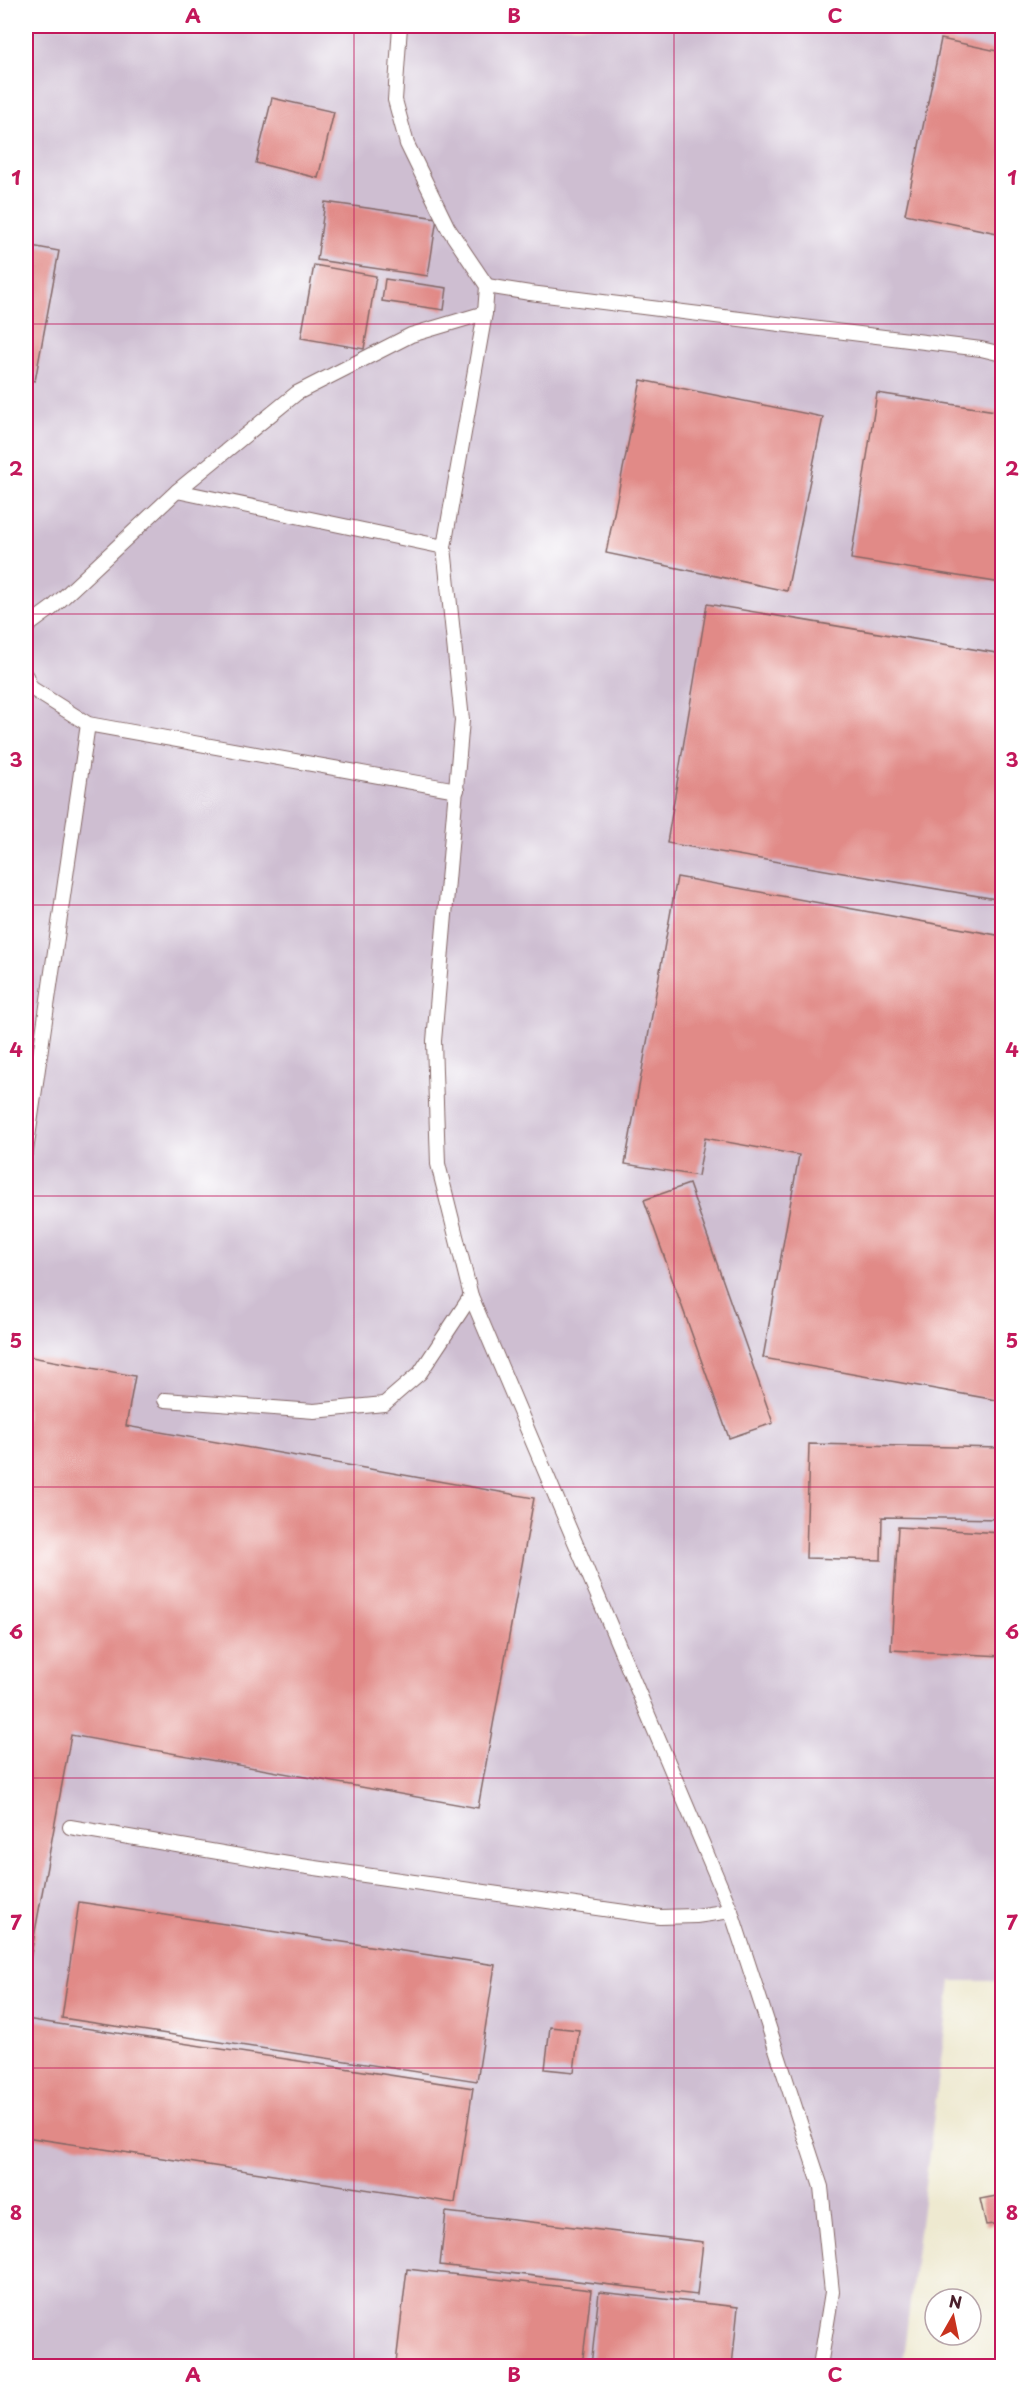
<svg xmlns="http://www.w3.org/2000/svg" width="1028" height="2392" viewBox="0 0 1028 2392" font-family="'Playpen Sans',sans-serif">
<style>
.industrial{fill:#cebed1}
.building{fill:#e18a87}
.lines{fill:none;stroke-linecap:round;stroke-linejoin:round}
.service-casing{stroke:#836665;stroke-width:16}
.service{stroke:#fff;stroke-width:14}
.grid{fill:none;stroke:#c2185b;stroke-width:1.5;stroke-opacity:0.55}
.neatline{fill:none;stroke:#c2185b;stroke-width:2}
.grid-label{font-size:20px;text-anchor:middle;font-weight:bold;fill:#c2185b}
</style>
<rect width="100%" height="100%" fill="#fff"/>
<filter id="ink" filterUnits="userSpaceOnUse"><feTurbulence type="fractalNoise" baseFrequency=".0167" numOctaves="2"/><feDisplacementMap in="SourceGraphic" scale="12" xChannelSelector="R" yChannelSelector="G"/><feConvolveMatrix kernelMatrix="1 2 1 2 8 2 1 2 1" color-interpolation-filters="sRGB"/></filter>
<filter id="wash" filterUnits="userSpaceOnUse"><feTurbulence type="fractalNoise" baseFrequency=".008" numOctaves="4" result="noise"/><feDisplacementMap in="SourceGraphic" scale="24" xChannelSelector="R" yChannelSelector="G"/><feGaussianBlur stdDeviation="1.35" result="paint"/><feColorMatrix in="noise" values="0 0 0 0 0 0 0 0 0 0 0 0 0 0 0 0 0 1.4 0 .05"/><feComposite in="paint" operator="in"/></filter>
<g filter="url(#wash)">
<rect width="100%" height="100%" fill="#eee9d0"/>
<polygon class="industrial" points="26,26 1002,26 1002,1981 951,1981 902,2366 26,2366"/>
<g id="blocks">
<g class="building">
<polygon points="941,39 1002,52 1002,234 905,214"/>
<polygon points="272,98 334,112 318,178 256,163"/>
<polygon points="325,202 437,218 428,276 317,260"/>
<polygon points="26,245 59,251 35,381 26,379"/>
<polygon points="314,265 376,276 364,349 301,338"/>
<polygon points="385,279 447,288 444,310 382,301"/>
<polygon points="641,380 823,417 787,591 606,553"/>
<polygon points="877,393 1002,412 1002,583 851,559"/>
<polygon points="707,604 1002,654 1002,900 667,843"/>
<polygon points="677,877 1002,936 1002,1401 763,1358 799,1155 705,1138 698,1176 625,1164"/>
<polygon points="689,1184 773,1423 729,1438 644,1200"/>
<polygon points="26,1356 135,1376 126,1426 534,1498 478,1808 71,1735 26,1981"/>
<polygon points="809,1444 1002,1448 1002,1519 882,1517 881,1560 806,1558"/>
<polygon points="898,1527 1002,1533 1002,1656 891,1650"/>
<polygon points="79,1902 495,1965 477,2081 62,2018"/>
<polygon points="26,2019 473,2088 455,2203 26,2137"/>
<polygon points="550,2027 579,2030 574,2072 545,2069"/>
<polygon points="1002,2195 1002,2223 986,2225 980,2199"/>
<polygon points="446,2212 703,2242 697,2295 440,2265"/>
<polygon points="407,2269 591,2290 582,2366 428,2366 396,2363"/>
<polygon points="599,2292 738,2307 732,2366 591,2366"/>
</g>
</g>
</g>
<g filter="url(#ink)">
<use href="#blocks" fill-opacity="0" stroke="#836665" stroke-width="1.5"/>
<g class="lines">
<defs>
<g id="service">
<polyline points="487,286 530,293 981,349 1002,354"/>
<polyline points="177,491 297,393 411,335 485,313"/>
<polyline points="444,547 462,720 434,1041 438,1164 471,1296 731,1911 821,2187 832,2292 820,2366"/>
<polyline points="26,627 52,608 177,491 444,547 485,313 487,286 448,228 407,144 395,100 400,26"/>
<polyline points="26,676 31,688 88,724 457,790"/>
<polyline points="26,1151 88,724"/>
<polyline points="165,1400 314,1411 384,1404 420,1373 471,1296"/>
<polyline points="70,1827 294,1865 660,1917 696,1916 731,1911"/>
</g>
</defs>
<use href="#service" class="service-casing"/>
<use href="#service" class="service"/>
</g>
</g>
<path class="grid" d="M354,26V2366M674,26V2366M26,324H1002M26,614H1002M26,905H1002M26,1196H1002M26,1487H1002M26,1778H1002M26,2068H1002"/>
<rect width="1028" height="2392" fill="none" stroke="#fff" stroke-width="66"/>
<g transform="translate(953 2317) rotate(9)"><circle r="28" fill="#ffffff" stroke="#b7a5aa" stroke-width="1.5"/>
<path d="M0-4.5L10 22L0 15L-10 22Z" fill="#c8321e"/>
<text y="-9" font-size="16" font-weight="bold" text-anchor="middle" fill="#4a1f2b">N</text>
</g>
<rect x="33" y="33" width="962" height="2326" class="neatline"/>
<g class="grid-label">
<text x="193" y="23">A</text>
<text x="514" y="23">B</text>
<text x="835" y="23">C</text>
<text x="16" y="185">1</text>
<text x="1012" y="185">1</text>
<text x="16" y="476">2</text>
<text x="1012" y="476">2</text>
<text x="16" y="767">3</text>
<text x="1012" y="767">3</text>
<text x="16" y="1057">4</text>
<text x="1012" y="1057">4</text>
<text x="16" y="1348">5</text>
<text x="1012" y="1348">5</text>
<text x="16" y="1639">6</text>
<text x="1012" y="1639">6</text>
<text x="16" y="1930">7</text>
<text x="1012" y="1930">7</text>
<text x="16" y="2220">8</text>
<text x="1012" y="2220">8</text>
<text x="193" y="2382">A</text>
<text x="514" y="2382">B</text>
<text x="835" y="2382">C</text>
</g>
</svg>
